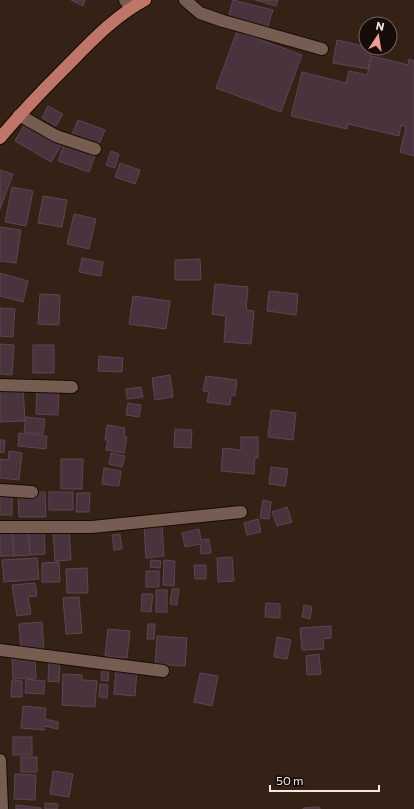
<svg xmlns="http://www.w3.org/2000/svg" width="414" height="809" viewBox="0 0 414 809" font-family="Commissioner,sans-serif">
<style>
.building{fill:#49333d;stroke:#5d4650}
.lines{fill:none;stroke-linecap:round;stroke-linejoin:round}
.minor-casing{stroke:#1b0a02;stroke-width:14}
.major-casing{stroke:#1b0a02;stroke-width:14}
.minor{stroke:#755e51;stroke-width:12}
.major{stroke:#bf7668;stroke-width:12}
</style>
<rect width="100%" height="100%" fill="#342216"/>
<g class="building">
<polygon points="71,0 85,0 83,6"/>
<polygon points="233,0 273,10 267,29 228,18"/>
<polygon points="255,0 278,0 276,6"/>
<polygon points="237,31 302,55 281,112 216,88"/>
<polygon points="337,40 372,48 368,69 333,63"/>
<polygon points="372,56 408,65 409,59 414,61 414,156 400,152 406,127 401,125 399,136 348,124 347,129 291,116 302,72 346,83 349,71 367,75"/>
<polygon points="48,106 63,114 56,126 42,118"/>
<polygon points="27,120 64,141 51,162 15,141"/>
<polygon points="78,120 105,130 97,149 70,139"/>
<polygon points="65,142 96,153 89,172 58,161"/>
<polygon points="111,151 119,154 115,168 106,165"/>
<polygon points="120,163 140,170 135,184 115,177"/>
<polygon points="0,170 13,174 0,209"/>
<polygon points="12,187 33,191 26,226 5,222"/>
<polygon points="43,196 67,200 62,227 38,223"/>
<polygon points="74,214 96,219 89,249 67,244"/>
<polygon points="0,227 21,230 16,263 0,261"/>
<polygon points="82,258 103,262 101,276 79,272"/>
<polygon points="200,259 201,280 175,280 175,260"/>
<polygon points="0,273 28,281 23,302 0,296"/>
<polygon points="215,284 248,287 246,310 254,311 251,344 224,342 226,316 212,314"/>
<polygon points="269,291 298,294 296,315 267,311"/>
<polygon points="40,294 60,295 59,325 38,324"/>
<polygon points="133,296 170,301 166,329 129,324"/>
<polygon points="0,308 15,309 13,337 0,336"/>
<polygon points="0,344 14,345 12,375 0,374"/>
<rect x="33" y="345" width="21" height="28"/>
<polygon points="99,356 123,358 122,372 98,371"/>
<polygon points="170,375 173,397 155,400 152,378"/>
<polygon points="206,376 237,380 235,396 231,395 230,405 207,402 209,392 203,391"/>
<polygon points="23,386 25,421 0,422 0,387"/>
<polygon points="37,386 59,387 58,415 36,414"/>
<polygon points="141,387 143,397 127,399 126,389"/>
<polygon points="128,403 141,405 139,417 126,415"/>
<polygon points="271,410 296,413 293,440 268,437"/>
<polygon points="26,417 45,419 43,434 24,432"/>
<polygon points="107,425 125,428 124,437 127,437 124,453 106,450 108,440 105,440"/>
<polygon points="175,429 192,430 191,448 174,447"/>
<polygon points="19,433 47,436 46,449 18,446"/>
<polygon points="241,437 258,437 258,458 255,457 254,474 221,471 223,448 241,450"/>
<polygon points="0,440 5,440 4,453 0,452"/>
<polygon points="9,451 22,453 19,480 0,478 0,459 8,460"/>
<polygon points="111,453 125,456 122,467 109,464"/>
<polygon points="61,459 83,459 82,489 61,489"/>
<polygon points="271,467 288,469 285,486 269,484"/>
<polygon points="104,468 121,471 119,486 102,484"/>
<rect x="0" y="492" width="12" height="23"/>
<polygon points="45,492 46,517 19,517 18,493"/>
<rect x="49" y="492" width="24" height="18"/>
<polygon points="77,493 90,493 89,512 76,512"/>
<polygon points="263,500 271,502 269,519 260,518"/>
<polygon points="287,507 292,522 277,526 272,512"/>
<polygon points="258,519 261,532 247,535 244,523"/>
<polygon points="162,524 164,556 146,558 144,525"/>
<polygon points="199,529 201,540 209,539 211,553 201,554 200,544 185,547 182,533"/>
<polygon points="69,530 71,560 55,561 53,532"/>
<polygon points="44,531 45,554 30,555 28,532"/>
<polygon points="28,532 30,555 14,556 12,533"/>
<polygon points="0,533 12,533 14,556 0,556"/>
<polygon points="120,534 122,549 114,550 112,535"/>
<polygon points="232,557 234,581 218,582 217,558"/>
<polygon points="37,558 39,579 4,582 2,560"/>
<polygon points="151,560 161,561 160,568 150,567"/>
<polygon points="164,560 175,561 174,586 163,585"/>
<polygon points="59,562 60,582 42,582 42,563"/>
<polygon points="194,565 206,565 206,579 195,579"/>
<polygon points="87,568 88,593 67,593 66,569"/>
<rect x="146" y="571" width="13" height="16"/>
<polygon points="35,583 37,596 28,597 31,614 17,616 12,585"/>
<polygon points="172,589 179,589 177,605 170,604"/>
<rect x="156" y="590" width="11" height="22"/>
<polygon points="142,594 153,594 151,612 141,611"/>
<polygon points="79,597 82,633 66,634 63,598"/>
<polygon points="266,603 280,604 280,618 265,617"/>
<polygon points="304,605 312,607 310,619 302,617"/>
<polygon points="42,622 44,649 21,651 19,624"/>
<polygon points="148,624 155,624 154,639 147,639"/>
<polygon points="331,626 331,638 323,639 324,649 302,650 300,628"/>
<polygon points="108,629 130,631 127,658 105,656"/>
<polygon points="157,636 187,638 185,666 155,664"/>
<polygon points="277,637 291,640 287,659 274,657"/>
<polygon points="319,654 321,674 307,675 306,656"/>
<polygon points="35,658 36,678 13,679 12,659"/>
<polygon points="49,660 60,660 59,682 48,681"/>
<polygon points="102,667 109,668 108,681 101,680"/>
<polygon points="116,668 137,670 135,696 114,694"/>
<polygon points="200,673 218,676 212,706 194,702"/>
<polygon points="63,674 82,675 82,680 97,681 95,707 62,705"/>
<polygon points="26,679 45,681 44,694 25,693"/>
<polygon points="12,680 22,681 22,697 11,697"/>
<polygon points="100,684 108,685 107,698 99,697"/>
<polygon points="23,706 46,708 45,719 58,722 58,729 44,726 44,730 21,728"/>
<rect x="13" y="737" width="19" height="18"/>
<rect x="21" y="757" width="16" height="15"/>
<polygon points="53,771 73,774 69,797 50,794"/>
<polygon points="15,774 36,775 35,800 14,799"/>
<polygon points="45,803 58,804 57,809 45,809"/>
<polygon points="16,805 41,808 41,809 16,809"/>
<polygon points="320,807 320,809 303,809 303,808"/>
</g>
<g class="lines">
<defs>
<g id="minor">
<polyline points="125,0 130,7"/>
<polyline points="185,0 200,13 223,21 322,49"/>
<polyline points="19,115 56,136 95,149"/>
<polyline points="0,385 72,387"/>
<polyline points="0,490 32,492"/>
<polyline points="0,527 92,527 241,512"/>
<polyline points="0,650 163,671"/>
<polyline points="0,760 2,809"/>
</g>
<path id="major" d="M0,138C20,114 41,92 63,70C88,45 113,17 145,0"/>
</defs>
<use href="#minor" class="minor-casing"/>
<use href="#major" class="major-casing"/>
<use href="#minor" class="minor"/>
<use href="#major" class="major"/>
</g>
<g transform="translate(378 36) rotate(12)"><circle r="19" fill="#160d08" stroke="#70655f"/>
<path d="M0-3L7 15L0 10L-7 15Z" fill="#f59b96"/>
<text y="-6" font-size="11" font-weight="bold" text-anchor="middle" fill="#f6e8e1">N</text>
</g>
<path d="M270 785v6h109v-6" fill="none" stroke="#f6e8e1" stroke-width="2"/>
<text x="276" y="785" font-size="12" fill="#f6e8e1" stroke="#160d08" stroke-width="3" paint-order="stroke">50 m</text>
</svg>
